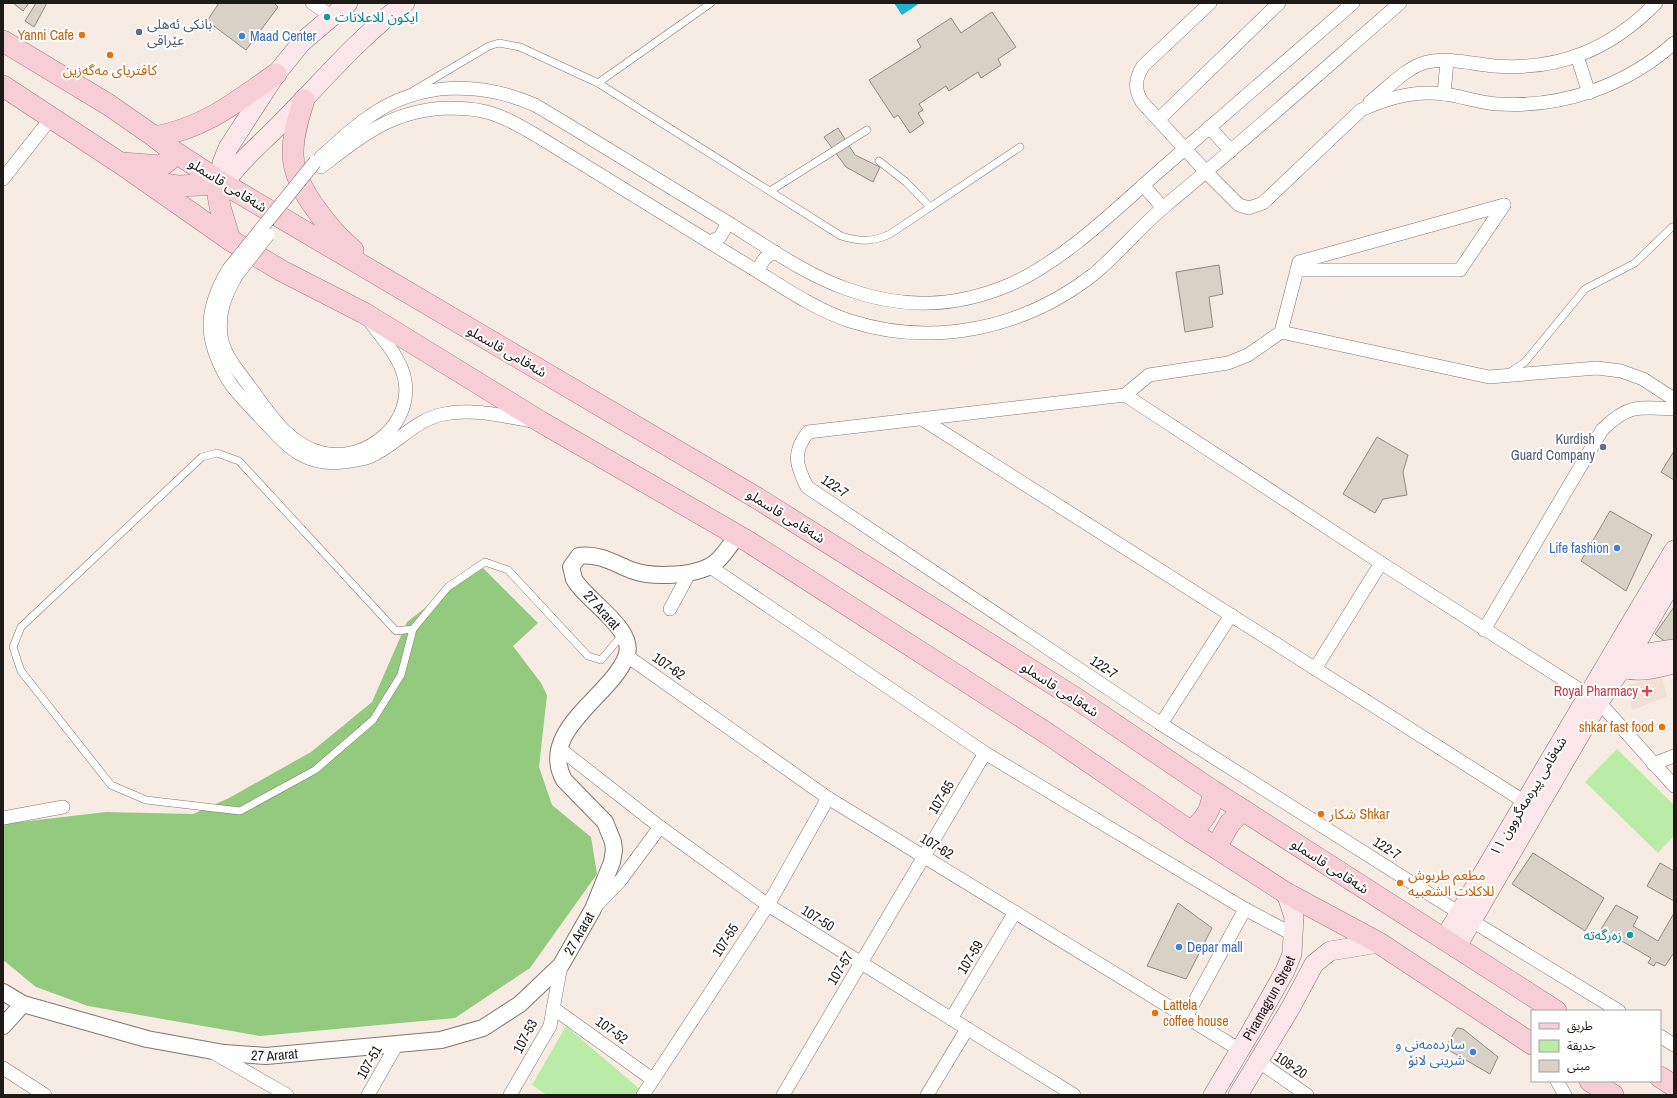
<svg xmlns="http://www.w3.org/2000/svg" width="1677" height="1098" viewBox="0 0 1677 1098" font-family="'Archivo Narrow','Noto Sans Arabic',sans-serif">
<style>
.built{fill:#f3e0d4}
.green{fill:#bbeca7}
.forest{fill:#94ca7d}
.water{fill:#1eb4ce}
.building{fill:#d9d0c6;stroke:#928a81}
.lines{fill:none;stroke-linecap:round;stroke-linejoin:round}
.service-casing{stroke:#817770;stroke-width:8}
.minor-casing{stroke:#817770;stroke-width:14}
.tertiary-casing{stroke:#817770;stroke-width:18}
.secondary-casing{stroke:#817770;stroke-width:20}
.primary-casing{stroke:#a87a81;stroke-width:22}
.service{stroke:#fff;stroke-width:7}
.minor{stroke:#fff;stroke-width:13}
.tertiary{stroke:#fff;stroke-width:16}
.secondary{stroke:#fbe6ea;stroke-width:19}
.primary{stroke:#f7ced6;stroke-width:21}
.minor-bridge-casing{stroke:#817770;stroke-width:14;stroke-linecap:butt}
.minor-bridge{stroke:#fff;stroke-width:13}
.culture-dot{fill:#0f9aa8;stroke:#fff;stroke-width:1.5}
.service-dot{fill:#5c6f8a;stroke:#fff;stroke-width:1.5}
.food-dot{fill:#e8710a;stroke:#fff;stroke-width:1.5}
.shop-dot{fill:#3f7fe0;stroke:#fff;stroke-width:1.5}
.health-dot{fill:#e0444e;stroke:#fff;stroke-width:1.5}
.labels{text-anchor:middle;stroke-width:4;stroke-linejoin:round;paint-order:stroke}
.culture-label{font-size:14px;fill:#0d838f;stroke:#fff;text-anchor:start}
.service-label{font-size:14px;fill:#4e5e75;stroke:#fff;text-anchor:start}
.food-label{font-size:14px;fill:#c56008;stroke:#fff;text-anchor:start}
.shop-label{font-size:14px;fill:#366cbe;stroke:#fff;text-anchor:start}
.street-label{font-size:14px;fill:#1e1a17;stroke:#fff}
.health-label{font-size:14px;fill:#be3a42;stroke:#fff;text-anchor:end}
</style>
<rect width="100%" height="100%" fill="#f7ece4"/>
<polygon class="built" points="1662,676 1667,697 1632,710 1628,685"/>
<g class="green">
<polygon points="1617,749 1674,805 1674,836 1658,853 1585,782"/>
<polygon points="566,1026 641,1090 638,1095 547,1095 532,1085"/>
</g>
<polygon class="forest" points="480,565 538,623 513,646 541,683 547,695 539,767 552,805 591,837 597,874 530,968 455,1018 260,1036 88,1006 36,987 3,960 3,824 106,812 193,814 229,798 311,752 372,702 407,622"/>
<polygon class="water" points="894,3 920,3 902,15"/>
<g class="building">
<polygon points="13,3 29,3 23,11"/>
<polygon points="36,3 47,3 34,27 25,21"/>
<polygon points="219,3 274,3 278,7 246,50 207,21"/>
<polygon points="992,12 1016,47 998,59 1001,65 981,78 978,72 949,91 946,86 919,104 923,110 918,113 924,123 910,133 898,115 894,118 869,80 921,47 917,40 951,18 961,33"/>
<polygon points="838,128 855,155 880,167 873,182 846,167 824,137"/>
<polygon points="1219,265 1223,294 1209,297 1213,327 1185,332 1176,272"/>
<polygon points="1377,437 1408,455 1403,472 1407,495 1383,499 1375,513 1343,494"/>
<polygon points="1674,451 1674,480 1661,472"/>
<polygon points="1610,511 1652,535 1626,591 1581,561"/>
<polygon points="1674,607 1674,642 1671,646 1655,634"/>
<polygon points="1533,853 1604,898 1585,931 1512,884"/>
<polygon points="1660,863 1674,871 1674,901 1647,886"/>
<polygon points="1178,903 1212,928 1186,979 1147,966"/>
<polygon points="1616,905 1638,917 1633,926 1658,941 1674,913 1674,954 1673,954 1665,966 1656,962 1654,966 1648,963 1651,958 1601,929"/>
<polygon points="1457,1028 1463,1029 1498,1057 1490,1074 1445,1048"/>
</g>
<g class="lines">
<defs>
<g id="service">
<polyline points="598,83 711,3"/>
<path d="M413,91L489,46L499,43L520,47L598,83L841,236C860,242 873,242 890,234L1020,147"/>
<polyline points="879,161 906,182 930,207"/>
<polyline points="770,191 867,130"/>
<polyline points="1509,373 1525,362 1585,289 1635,263 1672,227"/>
<polyline points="413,629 401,675 373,720 315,770 240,811 146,800 111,785 21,671 13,647 21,627 202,457 217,453 239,461 396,631 413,629 448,587 485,562 508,570 588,656 601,660 623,634"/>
</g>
<g id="minor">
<polyline points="312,3 324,11"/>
<path d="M1210,3L1143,66C1135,79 1134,89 1142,102L1207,173L1239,205L1249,208L1263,203L1361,110C1387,98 1415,90 1444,94C1462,96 1479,103 1498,104C1562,108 1626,86 1674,43"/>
<polyline points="1577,56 1589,93"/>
<polyline points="1444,94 1447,61"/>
<path d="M1370,102C1387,89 1406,67 1427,62C1448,57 1473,64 1494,66C1559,71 1611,49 1656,3"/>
<polyline points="1159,119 1279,3"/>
<polyline points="1209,127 1231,151"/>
<path d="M321,157C337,143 352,128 370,116C419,81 481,81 535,105C599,143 663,183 727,222C766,246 804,274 847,289C902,309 954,308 1009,285C1062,262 1114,211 1157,173C1222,116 1288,60 1353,3"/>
<path d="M321,167C363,135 392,110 448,108C464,108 481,109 496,115C511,120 525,129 539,137C605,177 671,218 737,259C773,280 810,308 850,321C935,348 1025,328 1094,274C1119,253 1140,227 1165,206C1245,140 1322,71 1400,3"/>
<polyline points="3,179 51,118"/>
<polyline points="1143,185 1163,208"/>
<polyline points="710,242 720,237 728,223"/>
<path d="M228,270C204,311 204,339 228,380C237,394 249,405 260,417C285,443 302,467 343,462C351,461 361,460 369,457C396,446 413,420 444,414C473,408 503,416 531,421"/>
<polyline points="1297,270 1460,270 1504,205"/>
<path d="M759,272C760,262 765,256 775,252"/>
<path d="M236,276C225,296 218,312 221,336C224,355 236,368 247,383C267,410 287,445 323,453C367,463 416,422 404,376C399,356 381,337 369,320"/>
<polyline points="1281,332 1489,377 1597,368 1621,371 1643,379 1674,399"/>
<polyline points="1125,395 1149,375 1228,363 1248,355 1281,332 1299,262 1504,205"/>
<polyline points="922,419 1525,802"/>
<polyline points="709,566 985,753 1245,909 1294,935"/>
<polyline points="670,609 690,572"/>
<path d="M1484,630L1602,430C1628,404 1639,407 1674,409"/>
<polyline points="627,656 828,798 1240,1050"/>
<polyline points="1315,669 1381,563"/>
<polyline points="1161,724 1231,615"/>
<polyline points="559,748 660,827 768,905 1074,1095"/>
<polyline points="1653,764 1674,756"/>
<polyline points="3,818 63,807"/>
<polyline points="594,908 620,881 660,827"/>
<polyline points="553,1008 652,1079"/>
<path d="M1619,1011L1472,921L1161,724L807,487C796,465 792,453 808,432L1125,395L1381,563L1599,702L1674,786"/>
<polyline points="1186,1017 1245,909"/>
<polyline points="951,1019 1015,912"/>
<polyline points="1660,1036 1674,1045"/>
<polyline points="214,1053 287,1095"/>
<polyline points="1258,1061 1307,1095"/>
<polyline points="3,1068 45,1095"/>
<polyline points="1557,1081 1565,1095"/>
<polyline points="368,1095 397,1044"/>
<polyline points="510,1095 550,1026 561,965"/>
<polyline points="643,1095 768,905 828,798"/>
<polyline points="783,1095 985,753"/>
<polyline points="927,1095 967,1029"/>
</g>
<g id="tertiary">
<path id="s1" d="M3,992L23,1004L147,1039L224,1053L266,1056L441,1040L483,1028L520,1004L561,965L593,909L612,862L614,850L613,842L605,822L564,780C537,731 611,696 626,657C638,630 585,600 574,579C573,575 572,570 571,567L579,556C598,553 614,563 631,570C652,578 700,577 717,561C725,554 731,543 738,535"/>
<polyline points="3,1026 23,1004"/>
</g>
<g id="secondary">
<path d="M224,184C239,161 261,144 280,124C321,83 358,38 405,3"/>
<polyline points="224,184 222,163 228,148 276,74 302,42 348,3"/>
<polyline points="1621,657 1674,649"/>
<path d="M1614,662C1630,677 1655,668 1674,664"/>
<polyline points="1444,939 1674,550"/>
<polyline points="1456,948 1599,702 1622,668 1674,579"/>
<path id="s2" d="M1213,1095L1250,1033L1285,971L1292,954L1294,917L1286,893"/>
<polyline points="1238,1095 1291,1007 1314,964 1330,951 1379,943"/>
</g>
<g id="primary">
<polyline points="3,41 109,105 155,137 173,151 224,184 757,498 1077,699 1213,791 1556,1011"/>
<polyline points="3,86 120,163 230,240 282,271 364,313 541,422 749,542 1048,734 1190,831 1286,893 1379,943 1532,1044"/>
<path d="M304,100C289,146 286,169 316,209C327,225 338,238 353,250"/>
<path d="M155,137C206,127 235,103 276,74"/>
<polyline points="123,163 161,166 168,161 173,151"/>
<polyline points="149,182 178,186 224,184"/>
<polyline points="224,184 218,195 220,207 230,240"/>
<path d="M1190,831C1205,821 1212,809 1213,791"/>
<polyline points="1216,847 1230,823 1243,810"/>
<polyline points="1660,1077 1674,1086"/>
<polyline points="1590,1081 1613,1095"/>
</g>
</defs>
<use href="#service" class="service-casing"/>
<use href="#minor" class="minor-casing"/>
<use href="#tertiary" class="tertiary-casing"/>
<use href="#secondary" class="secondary-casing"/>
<use href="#primary" class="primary-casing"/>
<use href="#service" class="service"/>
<use href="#minor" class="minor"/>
<use href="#tertiary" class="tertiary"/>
<use href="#secondary" class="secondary"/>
<use href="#primary" class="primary"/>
<defs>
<g id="minor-bridge">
<polyline points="228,270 315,162"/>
<polyline points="236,276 268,235"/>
</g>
</defs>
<use href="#minor-bridge" class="minor-bridge-casing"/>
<use href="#minor-bridge" class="minor-bridge"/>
</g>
<g class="culture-dot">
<circle cx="327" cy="17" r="4"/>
<circle cx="1630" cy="935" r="4"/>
</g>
<g class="service-dot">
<circle cx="139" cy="32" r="4"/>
<circle cx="1603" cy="447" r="4"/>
</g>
<g class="food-dot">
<circle cx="82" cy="35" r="4"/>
<circle cx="110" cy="55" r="4"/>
<circle cx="1662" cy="727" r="4"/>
<circle cx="1321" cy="814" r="4"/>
<circle cx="1400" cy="883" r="4"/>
<circle cx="1155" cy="1013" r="4"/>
</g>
<g class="shop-dot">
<circle cx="242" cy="36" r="4"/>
<circle cx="1617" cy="548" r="4"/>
<circle cx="1179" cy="947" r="4"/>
<circle cx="1473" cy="1052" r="4"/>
</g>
<path class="health-dot" d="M1645 685h4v4h4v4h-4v4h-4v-4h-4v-4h4z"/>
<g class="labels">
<g class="culture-label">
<text x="335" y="22">ايكون للاعلانات</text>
<text x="1622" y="940" text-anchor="end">زەرگەتە</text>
</g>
<g class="service-label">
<text x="147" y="29">بانکی ئەهلی<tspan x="147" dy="16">عێراقی</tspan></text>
<text x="1595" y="444" text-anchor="end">Kurdish<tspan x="1595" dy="16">Guard Company</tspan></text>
</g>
<g class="food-label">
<text x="74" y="40" text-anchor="end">Yanni Cafe</text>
<text x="110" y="75" text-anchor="middle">کافتریای مەگەزین</text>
<text x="1654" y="732" text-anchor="end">shkar fast food</text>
<text x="1329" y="819">شکار Shkar</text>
<text x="1408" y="880">مطعم طربوش<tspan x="1408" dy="16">للاكلات الشعبيه</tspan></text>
<text x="1163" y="1010">Lattela<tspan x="1163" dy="16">coffee house</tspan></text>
</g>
<g class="shop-label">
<text x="250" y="41">Maad Center</text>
<text x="1609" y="553" text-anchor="end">Life fashion</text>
<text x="1187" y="952">Depar mall</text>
<text x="1465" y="1049" text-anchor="end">ساردەمەنی و<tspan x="1465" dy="16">شرینی لانۆ</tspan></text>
</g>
<g class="street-label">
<text transform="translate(228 185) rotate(32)" y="5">شەقامی قاسملو</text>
<text transform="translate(507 351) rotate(30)" y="5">شەقامی قاسملو</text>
<text transform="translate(835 486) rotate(34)" y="5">122-7</text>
<text transform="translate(786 516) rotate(32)" y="5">شەقامی قاسملو</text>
<text transform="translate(602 610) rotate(48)" y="5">27 Ararat</text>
<text transform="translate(669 666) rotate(35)" y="5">107-62</text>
<text transform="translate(1104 667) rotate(34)" y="5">122-7</text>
<text transform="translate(1060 689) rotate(33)" y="5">شەقامی قاسملو</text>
<text transform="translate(1528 796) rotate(-59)" y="5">شەقامی پیرەمەگروون ١١</text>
<text transform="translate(941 797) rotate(-59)" y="5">107-65</text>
<text transform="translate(937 846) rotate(31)" y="5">107-62</text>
<text transform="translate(1387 848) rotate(32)" y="5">122-7</text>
<text transform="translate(1330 866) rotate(33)" y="5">شەقامی قاسملو</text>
<text transform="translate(818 918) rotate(32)" y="5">107-50</text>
<text dy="5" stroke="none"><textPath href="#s1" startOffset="629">27 Ararat</textPath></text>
<text transform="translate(725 940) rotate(-57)" y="5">107-55</text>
<text transform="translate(970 957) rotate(-59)" y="5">107-59</text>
<text transform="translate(840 968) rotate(-59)" y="5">107-57</text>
<text dy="5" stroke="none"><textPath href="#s2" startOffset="112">Piramagrun Street</textPath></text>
<text transform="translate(612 1030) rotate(36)" y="5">107-52</text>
<text transform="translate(525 1036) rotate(-62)" y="5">107-53</text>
<text dy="5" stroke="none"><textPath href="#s1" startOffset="281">27 Ararat</textPath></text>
<text transform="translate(369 1062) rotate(-60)" y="5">107-51</text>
<text transform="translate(1291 1065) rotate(34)" y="5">108-20</text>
</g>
<g class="health-label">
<text x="1638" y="696">Royal Pharmacy</text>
</g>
</g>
<rect width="1677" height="1098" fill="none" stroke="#1e1a17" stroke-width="8"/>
<rect x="1531" y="1010" width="130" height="72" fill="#ffffff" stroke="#a5a3a2"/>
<rect x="1539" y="1023" width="20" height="6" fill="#f7ced6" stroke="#a5a3a2"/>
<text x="1567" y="1030" font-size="12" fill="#1e1a17">طريق</text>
<rect x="1539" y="1040" width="20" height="12" fill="#bbeca7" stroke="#a5a3a2"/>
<text x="1567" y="1050" font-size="12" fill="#1e1a17">حديقة</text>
<rect x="1539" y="1060" width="20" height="12" fill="#d9d0c6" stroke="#a5a3a2"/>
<text x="1567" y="1070" font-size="12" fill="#1e1a17">مبنى</text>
</svg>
